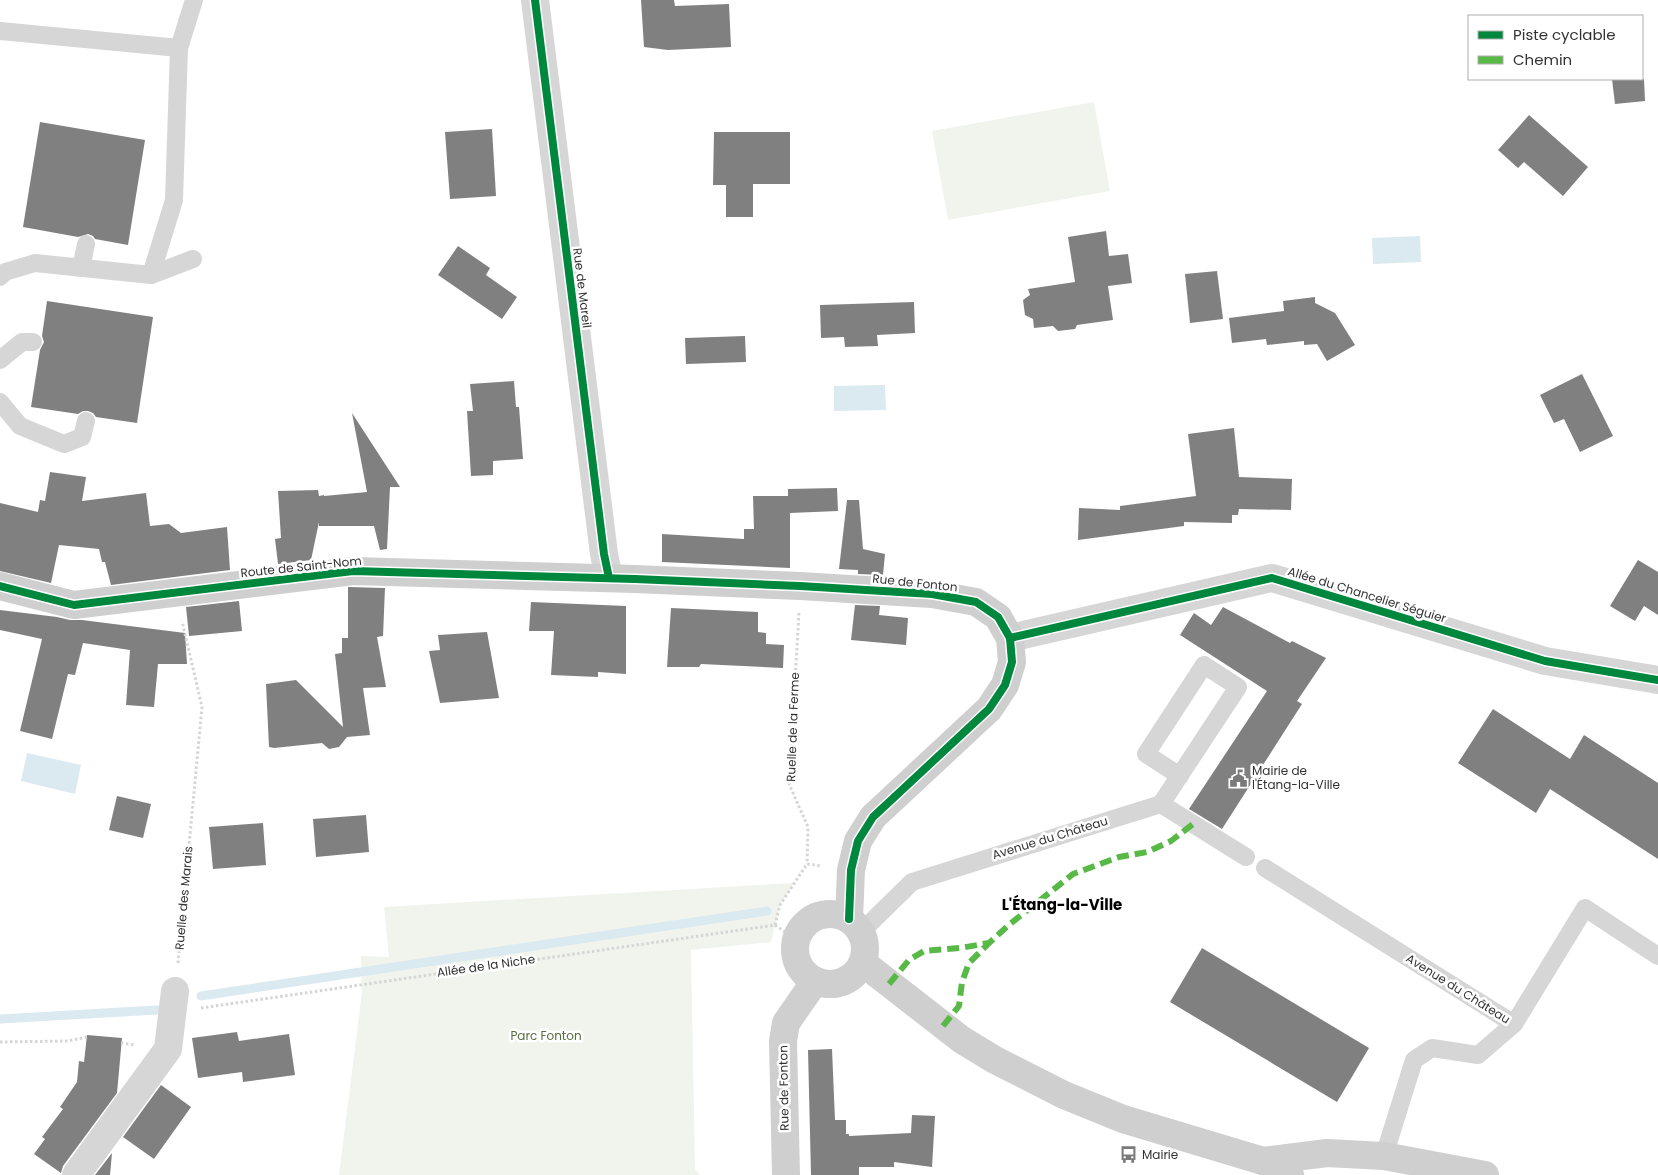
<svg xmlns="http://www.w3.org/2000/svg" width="1658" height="1175" viewBox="0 0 1658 1175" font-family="Poppins,sans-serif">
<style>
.green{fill:#f1f4ed}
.water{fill:#dbe9f0}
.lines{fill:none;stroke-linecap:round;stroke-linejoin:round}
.stream{stroke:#dbe9f0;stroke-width:9}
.building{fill:#808080}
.path{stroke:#d5d5d5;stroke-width:3;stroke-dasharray:2.5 2.5;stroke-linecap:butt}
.lane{stroke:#d6d6d6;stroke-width:18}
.street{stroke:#d6d6d6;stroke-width:28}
.secondary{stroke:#cfcfcf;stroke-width:28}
.quiet{stroke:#58b947;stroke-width:6;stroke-dasharray:12 6;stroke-linecap:butt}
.cycleway-casing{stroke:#fff;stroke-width:11}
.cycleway{stroke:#00873e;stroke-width:8}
.labels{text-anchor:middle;stroke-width:5;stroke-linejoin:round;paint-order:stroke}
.street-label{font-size:12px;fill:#323232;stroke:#fff}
.poi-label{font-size:12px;fill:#323232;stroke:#fff;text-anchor:start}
.park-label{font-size:12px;fill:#576d40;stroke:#fff}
.quarter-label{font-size:15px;font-weight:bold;fill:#000;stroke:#fff}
</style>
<rect width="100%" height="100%" fill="#fff"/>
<g class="green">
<polygon points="1094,102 1110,191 948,220 932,131"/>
<polygon points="794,883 780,905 771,942 691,950 695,1169 700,1175 339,1175 362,992 361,956 389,957 384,907"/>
</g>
<g class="water">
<polygon points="1420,236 1421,262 1373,264 1372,238"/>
<polygon points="885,385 886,410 834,411 834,386"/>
<polygon points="27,753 81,765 75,794 21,781"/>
</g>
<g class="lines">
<g class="stream">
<polyline points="201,996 767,911"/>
<polyline points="0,1019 157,1010"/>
</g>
</g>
<g class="building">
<polygon points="641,0 674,0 675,6 729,4 731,47 668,50 644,47"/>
<polygon points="1612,79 1644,79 1645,101 1615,104"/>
<polygon points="1529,115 1588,167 1563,196 1524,162 1518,168 1498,150"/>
<polygon points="40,122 145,140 128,245 95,239 93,236 88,234 78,237 23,227"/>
<polygon points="492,129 496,196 450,199 445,132"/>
<polygon points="714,132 790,132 790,184 753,184 753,217 726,217 726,185 713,185"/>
<polygon points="1106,231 1109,256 1128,254 1132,283 1108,286 1113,320 1077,325 1075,329 1058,331 1053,326 1034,328 1033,319 1025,315 1023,300 1030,295 1028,289 1075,282 1068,237"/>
<polygon points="458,246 490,268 486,275 517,297 502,319 438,275"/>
<polygon points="1217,271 1223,319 1190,323 1185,274"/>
<polygon points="1315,297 1315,303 1335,313 1355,345 1327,361 1317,344 1304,345 1304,341 1267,345 1266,339 1232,343 1229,318 1284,311 1283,301"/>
<polygon points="47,301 153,317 137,423 96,417 93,413 88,411 83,411 78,414 31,407 40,350 44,342 42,336"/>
<polygon points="914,302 915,333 877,335 878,346 845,347 844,337 821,338 820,305"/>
<polygon points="745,336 746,362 686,364 685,338"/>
<polygon points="1582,374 1613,436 1580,452 1564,419 1554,423 1540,395"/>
<polygon points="514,381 516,407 519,407 523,459 493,461 493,475 471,476 467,411 473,411 470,384"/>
<polygon points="352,413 400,487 390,487 387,549 380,550 374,526 319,526 319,522 311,560 278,564 275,539 281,538 278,491 318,490 319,496 324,495 324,496 367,492"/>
<polygon points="1234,428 1239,477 1292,479 1291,510 1239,509 1238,515 1232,515 1232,523 1184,522 1184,526 1078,540 1079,508 1120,510 1120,506 1196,496 1188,434"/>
<polygon points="50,472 86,477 82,501 146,493 150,526 169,524 181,533 227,527 230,570 111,585 105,562 102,562 99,549 59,545 51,583 0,571 0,503 38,512 40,500 45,501"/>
<polygon points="837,488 838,511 790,513 790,568 662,562 662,534 744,539 744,529 754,529 753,496 788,496 788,489"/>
<polygon points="847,500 859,500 863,549 885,554 883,575 858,574 858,570 839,569"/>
<polygon points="1638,560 1658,572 1658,615 1644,606 1635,621 1610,606"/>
<polygon points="348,587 385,588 383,636 377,637 386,687 363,688 370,735 347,737 339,747 329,749 322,743 274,748 269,747 266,684 296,680 343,727 335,654 342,653 342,638 348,638"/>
<polygon points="239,601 242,631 189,636 186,607"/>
<polygon points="531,602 626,606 626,674 598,672 598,677 551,675 554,631 529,631"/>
<polygon points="855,605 880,606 879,615 908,618 906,645 851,640"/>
<polygon points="1223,607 1290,643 1292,641 1326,658 1297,701 1302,704 1222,829 1189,809 1267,691 1180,635 1194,613 1211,625"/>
<polygon points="671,608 758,612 758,632 766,633 766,644 784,645 783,668 701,664 699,667 667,667"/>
<polygon points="0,610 57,617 70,620 82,620 185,633 187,664 158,664 154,707 126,705 130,650 83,643 75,675 68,674 52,739 20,731 42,639 0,630"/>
<polygon points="487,632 499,698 440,703 429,651 440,650 438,635"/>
<polygon points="1493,709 1570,759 1584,735 1658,783 1658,859 1550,789 1536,813 1458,763"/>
<polygon points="117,796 151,804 143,838 109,830"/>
<polygon points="366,815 369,852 316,857 313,819"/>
<polygon points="263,823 266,865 213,869 209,827"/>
<polygon points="1202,948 1369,1048 1337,1102 1170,1002"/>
<polygon points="237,1032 239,1041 289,1034 295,1075 243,1082 242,1072 198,1078 192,1038"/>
<polygon points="87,1035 122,1038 117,1093 63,1166 61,1173 34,1154 45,1139 42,1137 63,1109 60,1107 77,1082 79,1061 84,1062"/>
<polygon points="832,1049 835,1120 846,1120 846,1134 849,1134 849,1136 911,1133 912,1115 935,1116 932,1167 894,1162 894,1167 859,1167 859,1175 811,1175 808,1050"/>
<polygon points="161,1085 191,1107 154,1159 123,1137"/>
<polygon points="112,1153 110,1175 95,1175"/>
</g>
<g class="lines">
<g class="path">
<polyline points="799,613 789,784 808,827 807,864"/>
<polyline points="775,925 780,905 807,864 821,866"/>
<polyline points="178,963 202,707 182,621"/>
<polyline points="201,1008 775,925 795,939"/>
<polyline points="0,1042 68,1041 87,1037"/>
<polyline points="121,1043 135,1045"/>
</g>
<g class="lane">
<polyline points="0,31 179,48 174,200 151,275"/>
<polyline points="179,48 194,0"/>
<polyline points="81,268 86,244"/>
<polyline points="0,277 5,272 35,263 151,275 193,259"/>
<polyline points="0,360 22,342 33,342"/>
<polyline points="0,402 20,426 64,444 82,437 86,421"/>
<polyline points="1161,804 1238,687 1204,665 1146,754 1180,776"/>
<polyline points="1265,868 1514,1024 1585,908 1658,956"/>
<polyline points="861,932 912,882 1161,804 1246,857"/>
<polyline points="1384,1156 1414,1060 1432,1048 1478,1055 1514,1024"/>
</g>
<g class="street">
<polyline points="535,0 604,554 609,578"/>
<polyline points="1010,638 1272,578 1545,661 1658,680"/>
<polyline points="76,1175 168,1049 175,991"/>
</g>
<g class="secondary">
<polyline points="0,586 74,605 353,571 635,579 800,586 932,594 976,602 998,617 1010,638 1012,662 1005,685 989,709 873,817 858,841 851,870 849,919"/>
<circle cx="830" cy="949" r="35"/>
<polyline points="863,963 962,1040 995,1060 1064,1095 1123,1119 1263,1161 1290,1175"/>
<polyline points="1263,1161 1327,1153 1384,1156 1485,1175"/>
<polyline points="786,1175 783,1041 786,1023 815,981"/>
</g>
<g class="quiet">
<polyline points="889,984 909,960 924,951 960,948 989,943 1010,924 1073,874 1119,857 1147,852 1171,841 1193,824"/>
<polyline points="943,1026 959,1006 962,982 969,963 989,943"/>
</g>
<defs>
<g id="cycleway">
<polyline points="535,0 604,554 609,578"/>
<polyline points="0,586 74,605 353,571 635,579 800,586 932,594 976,602 998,617 1010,638 1012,662 1005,685 989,709 873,817 858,841 851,870 849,919"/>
<polyline points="1010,638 1272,578 1545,661 1658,680"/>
</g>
</defs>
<use href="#cycleway" class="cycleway-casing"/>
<use href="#cycleway" class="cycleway"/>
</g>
<defs>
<symbol id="civic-bare" viewBox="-9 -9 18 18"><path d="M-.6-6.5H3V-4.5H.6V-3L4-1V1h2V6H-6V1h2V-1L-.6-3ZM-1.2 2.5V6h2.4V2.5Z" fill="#7a7a7a" stroke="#fff" stroke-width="2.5" paint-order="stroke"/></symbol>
<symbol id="bus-bare" viewBox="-9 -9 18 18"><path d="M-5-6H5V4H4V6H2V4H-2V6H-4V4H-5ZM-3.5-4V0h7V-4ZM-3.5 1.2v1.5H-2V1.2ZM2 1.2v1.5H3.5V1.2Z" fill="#7a7a7a" stroke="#fff" stroke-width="2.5" paint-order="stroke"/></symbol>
</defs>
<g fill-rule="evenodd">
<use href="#civic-bare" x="1226" y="766" width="25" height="25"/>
<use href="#bus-bare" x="1116" y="1142" width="25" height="25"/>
</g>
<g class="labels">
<g class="street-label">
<text transform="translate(582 288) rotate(83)" y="4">Rue de Mareil</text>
<text transform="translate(301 567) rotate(-6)" y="4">Route de Saint-Nom</text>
<text transform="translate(915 583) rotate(6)" y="4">Rue de Fonton</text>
<text transform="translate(1367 595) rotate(17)" y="4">Allée du Chancelier Séguier</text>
<text transform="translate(793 727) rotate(-88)" y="4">Ruelle de la Ferme</text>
<text transform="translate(1050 838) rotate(-17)" y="4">Avenue du Château</text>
<text transform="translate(184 898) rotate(-85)" y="4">Ruelle des Marais</text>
<text transform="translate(486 966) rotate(-8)" y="4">Allée de la Niche</text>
<text transform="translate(1458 989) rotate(32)" y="4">Avenue du Château</text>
<text transform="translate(784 1088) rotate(-91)" y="4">Rue de Fonton</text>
</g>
<g class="poi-label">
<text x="1252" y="775">Mairie de<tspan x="1252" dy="14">l'Étang-la-Ville</tspan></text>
<text x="1142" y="1159">Mairie</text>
</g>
<g class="park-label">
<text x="546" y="1040">Parc Fonton</text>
</g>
<g class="quarter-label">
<text x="1062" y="910">L'Étang-la-Ville</text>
</g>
</g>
<rect x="1468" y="15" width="175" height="65" fill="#ffffff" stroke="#adadad"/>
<rect x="1478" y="31" width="25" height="8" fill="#00873e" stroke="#adadad"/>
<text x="1513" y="40" font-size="15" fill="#323232">Piste cyclable</text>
<rect x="1478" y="56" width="25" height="8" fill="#58b947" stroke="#adadad"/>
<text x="1513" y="65" font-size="15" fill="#323232">Chemin</text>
</svg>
